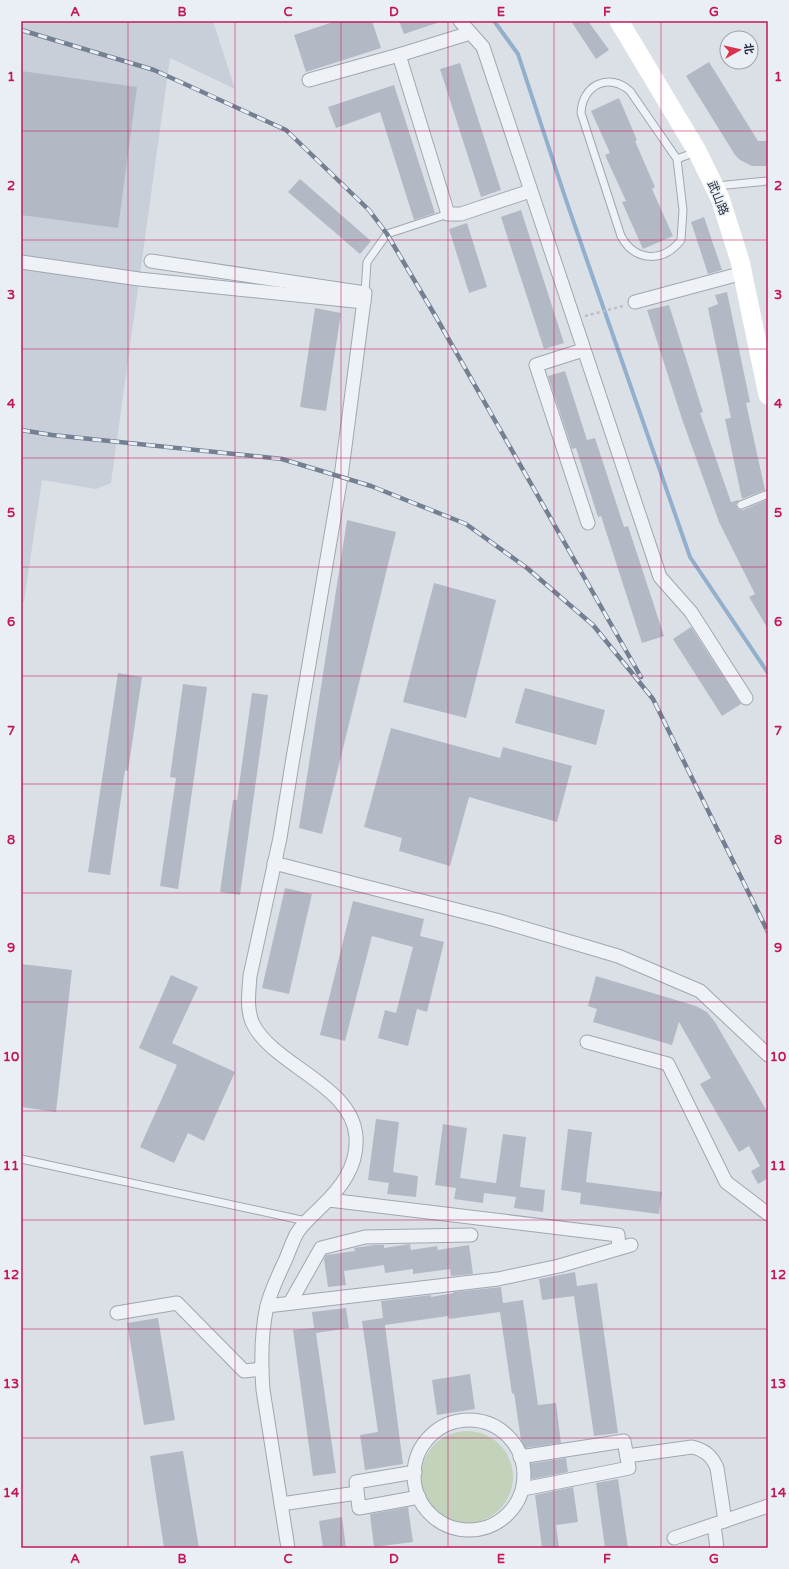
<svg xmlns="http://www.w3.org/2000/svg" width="789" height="1569" viewBox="0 0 789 1569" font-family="'Varela Round','Noto Sans SC',sans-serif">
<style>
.built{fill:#c9cfd9}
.green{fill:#c2d2bb}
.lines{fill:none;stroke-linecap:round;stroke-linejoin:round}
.stream{stroke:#92afcc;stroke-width:4}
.building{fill:#b2b9c4}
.lane-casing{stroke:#a0a7b1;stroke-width:9}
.street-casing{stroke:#a0a7b1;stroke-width:15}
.path{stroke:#b9bec5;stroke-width:2.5;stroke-dasharray:3 3;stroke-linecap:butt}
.lane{stroke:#eef1f5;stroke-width:7}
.street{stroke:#eef1f5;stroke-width:13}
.secondary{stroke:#fff;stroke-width:19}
.rail-casing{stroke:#738092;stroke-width:4.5}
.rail{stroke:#eaeff5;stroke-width:3;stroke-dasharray:9;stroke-linecap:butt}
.grid{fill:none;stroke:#c2185b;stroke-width:1;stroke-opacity:0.55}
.labels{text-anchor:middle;stroke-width:3;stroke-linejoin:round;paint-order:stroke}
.street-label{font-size:12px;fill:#242e3e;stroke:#eaeff5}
.neatline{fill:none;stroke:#c2185b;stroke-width:1.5}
.grid-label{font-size:13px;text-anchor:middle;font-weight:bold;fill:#c2185b}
</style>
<rect width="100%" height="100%" fill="#dbe0e7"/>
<polygon class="built" points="21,21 213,21 235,89 170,58 111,483 96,489 42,480 24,602 21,601"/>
<circle class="green" cx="467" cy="1477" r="46"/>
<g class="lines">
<polyline class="stream" points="494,21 518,54 566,200 690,557 768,673"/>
</g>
<g class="building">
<polygon points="336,21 372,21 381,48 306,72 294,35"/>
<polygon points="399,21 437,21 437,23 404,34"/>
<polygon points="571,21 588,21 609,50 596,59"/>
<polygon points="709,62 758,141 768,141 768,166 752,166 740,160 735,155 686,76"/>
<polygon points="460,63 501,190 481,197 440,69"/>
<polygon points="21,71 137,87 118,228 21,215"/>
<polygon points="394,85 435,213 414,220 380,112 336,128 328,107"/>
<polygon points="619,98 637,140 635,141 655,187 652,189 673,236 643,249 622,202 626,201 605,155 610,153 591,111"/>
<polygon points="300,179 371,241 360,254 288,192"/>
<polygon points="521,210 564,343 544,349 501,217"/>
<polygon points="704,217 722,270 708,274 691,222"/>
<polygon points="467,223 487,287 469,293 449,229"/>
<polygon points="727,292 750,402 746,403 765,490 739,500 736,505 738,509 743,510 768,499 768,629 749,597 755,594 719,522 682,419 647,310 669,305 703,412 700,413 731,502 742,499 725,419 731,418 708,308 718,304 715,295"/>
<polygon points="315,308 341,313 326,411 300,407"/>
<polygon points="565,371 587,440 595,438 624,527 628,526 664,636 642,643 601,516 598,517 576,448 572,449 548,376"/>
<polygon points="347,520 396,532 322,834 299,828"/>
<polygon points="434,583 496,600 466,718 403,702"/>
<polygon points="691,627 741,704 722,716 673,639"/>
<polygon points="118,673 142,677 128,771 125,770 110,875 88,872"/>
<polygon points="183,684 207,687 178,889 160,886 176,778 170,777"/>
<polygon points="525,688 605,710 596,745 515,723"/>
<polygon points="252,693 268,695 240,895 220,892 233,800 237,800"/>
<polygon points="391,728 500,758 503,747 572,766 557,822 469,797 450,866 399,851 402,838 364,827"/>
<polygon points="285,888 312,894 289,994 262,988"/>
<polygon points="353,901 424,919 420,936 444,942 427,1012 417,1009 408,1046 378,1038 385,1010 396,1013 413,947 372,936 345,1041 320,1035"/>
<polygon points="21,964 72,970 56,1112 21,1107"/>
<polygon points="171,975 198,987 172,1043 235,1072 204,1141 188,1133 174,1163 140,1147 177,1065 139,1048"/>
<polygon points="596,976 696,1006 707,1012 715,1022 768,1113 768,1180 767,1179 758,1184 751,1171 760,1166 749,1146 739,1152 715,1110 700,1084 711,1078 679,1022 672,1045 593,1022 597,1009 588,1006"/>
<polygon points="376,1119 399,1122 393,1172 418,1176 416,1197 387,1194 389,1183 368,1180"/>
<polygon points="443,1124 467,1128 460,1178 496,1183 503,1134 526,1137 520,1187 545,1190 543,1212 514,1208 516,1197 484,1193 483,1203 454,1199 456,1188 435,1185"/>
<polygon points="568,1129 592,1132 586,1182 662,1192 659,1214 580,1204 581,1193 561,1190"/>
<polygon points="410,1244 411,1250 437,1246 438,1250 469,1245 473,1274 451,1276 450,1269 413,1274 413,1269 385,1273 384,1265 344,1271 346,1285 328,1287 324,1259 326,1255 355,1251 354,1248 374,1245 384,1245 384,1248"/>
<polygon points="575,1272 577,1286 597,1283 618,1433 594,1436 574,1296 542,1300 539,1279"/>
<polygon points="501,1287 503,1303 523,1300 538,1405 556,1403 561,1443 525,1448 525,1447 522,1447 514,1393 512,1394 500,1312 449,1319 448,1316 385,1325 403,1464 365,1470 360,1435 378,1432 362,1321 383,1318 381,1301 431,1295 431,1297 454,1293 453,1292"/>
<polygon points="346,1308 349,1328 316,1333 336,1473 313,1476 293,1330 314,1328 312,1312"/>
<polygon points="158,1318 175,1420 144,1425 127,1323"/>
<polygon points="470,1374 475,1409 437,1415 432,1380"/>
<polygon points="183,1451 199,1548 164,1548 150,1456"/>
<polygon points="566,1458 568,1472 533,1479 530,1478 528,1464"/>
<polygon points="618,1479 628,1548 605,1548 596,1483"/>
<polygon points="573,1487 578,1522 556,1525 559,1548 542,1548 535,1495"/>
<polygon points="408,1507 413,1542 374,1547 370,1514"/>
<polygon points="342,1517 346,1548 323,1548 319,1521"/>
</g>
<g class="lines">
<defs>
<g id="lane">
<path d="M677,159L683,210L681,240C663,263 635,262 621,236L581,113C582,85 609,72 630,91L677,159L696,152"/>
<polyline points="716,186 768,181"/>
<polyline points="365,293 367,262 387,234 448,214"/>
<polyline points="741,505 768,494"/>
<polyline points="21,1159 306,1221"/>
</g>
<g id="street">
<polyline points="460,21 483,47 660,577 691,612 746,698"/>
<polyline points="399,55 448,214 461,214 530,191"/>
<polyline points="309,80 399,55 470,33"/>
<path d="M151,261L365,293L341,477L293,758L280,838L250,976C249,991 246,1010 253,1024C274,1066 353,1085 356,1137C358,1166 341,1188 321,1207C313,1215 303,1223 297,1233C292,1242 289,1252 285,1261C278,1276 271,1290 267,1306C261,1333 261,1363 263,1390L288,1548"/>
<polyline points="21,262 139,279 364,302"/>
<polyline points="635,302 743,273"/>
<polyline points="583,350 536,365 588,523"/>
<polyline points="274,863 496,920 618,956 700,991 768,1055"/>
<polyline points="587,1042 668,1064 726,1182 768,1214"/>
<polyline points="329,1200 618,1235 619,1248"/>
<polyline points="290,1303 321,1248 365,1237 471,1235"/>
<polyline points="267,1306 498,1279 559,1266 631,1245"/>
<polyline points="117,1313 177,1303 244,1371 262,1369"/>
<circle cx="469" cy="1475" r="55"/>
<path d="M627,1456L692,1447C705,1450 712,1456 717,1468L725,1521"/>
<polyline points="520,1457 624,1441 629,1468 523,1489"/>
<polyline points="415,1472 356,1482 359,1508 419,1497"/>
<polyline points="281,1504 357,1493"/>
<polyline points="714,1525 717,1548"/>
<polyline points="674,1538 768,1506"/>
</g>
</defs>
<use href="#lane" class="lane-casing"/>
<use href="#street" class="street-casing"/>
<polyline class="path" points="585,316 623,306"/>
<use href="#lane" class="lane"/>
<use href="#street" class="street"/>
<polyline class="secondary" points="619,21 697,151 720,198 740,261 768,395"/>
<defs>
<g id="rail">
<polyline points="21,30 154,70 286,130 369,210 387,234 436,317 641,677"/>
<polyline points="21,430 52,435 282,459 371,486 466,524 527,568 593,625 653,699 768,932"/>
</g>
</defs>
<use href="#rail" class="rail-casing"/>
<use href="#rail" class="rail"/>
</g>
<path class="grid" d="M128,21V1548M235,21V1548M341,21V1548M448,21V1548M554,21V1548M661,21V1548M21,131H768M21,240H768M21,349H768M21,458H768M21,567H768M21,676H768M21,784H768M21,893H768M21,1002H768M21,1111H768M21,1220H768M21,1329H768M21,1438H768"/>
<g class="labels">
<g class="street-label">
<text transform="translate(718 198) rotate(68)" y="4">武山路</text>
</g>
</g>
<rect width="789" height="1569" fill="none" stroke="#eaeff5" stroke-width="44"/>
<g transform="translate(739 50) rotate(82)"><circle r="19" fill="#eaeff5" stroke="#9ba2ac"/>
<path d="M0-3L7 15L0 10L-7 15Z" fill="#db314f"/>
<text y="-6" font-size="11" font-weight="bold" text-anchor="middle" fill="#242e3e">北</text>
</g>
<rect x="22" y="22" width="745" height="1525" class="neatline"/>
<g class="grid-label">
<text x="75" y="16">A</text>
<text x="182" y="16">B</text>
<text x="288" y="16">C</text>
<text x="394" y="16">D</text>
<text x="501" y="16">E</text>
<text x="607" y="16">F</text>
<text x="714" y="16">G</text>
<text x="11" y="81">1</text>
<text x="778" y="81">1</text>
<text x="11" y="190">2</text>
<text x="778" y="190">2</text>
<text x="11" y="299">3</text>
<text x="778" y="299">3</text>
<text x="11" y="408">4</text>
<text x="778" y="408">4</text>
<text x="11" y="517">5</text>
<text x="778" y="517">5</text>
<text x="11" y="626">6</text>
<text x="778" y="626">6</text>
<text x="11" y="735">7</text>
<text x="778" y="735">7</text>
<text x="11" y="844">8</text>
<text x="778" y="844">8</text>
<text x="11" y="952">9</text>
<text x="778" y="952">9</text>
<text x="11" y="1061">10</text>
<text x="778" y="1061">10</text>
<text x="11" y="1170">11</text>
<text x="778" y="1170">11</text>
<text x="11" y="1279">12</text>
<text x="778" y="1279">12</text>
<text x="11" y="1388">13</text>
<text x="778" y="1388">13</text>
<text x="11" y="1497">14</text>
<text x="778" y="1497">14</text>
<text x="75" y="1563">A</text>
<text x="182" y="1563">B</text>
<text x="288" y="1563">C</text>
<text x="394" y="1563">D</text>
<text x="501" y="1563">E</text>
<text x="607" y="1563">F</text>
<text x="714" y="1563">G</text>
</g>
</svg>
